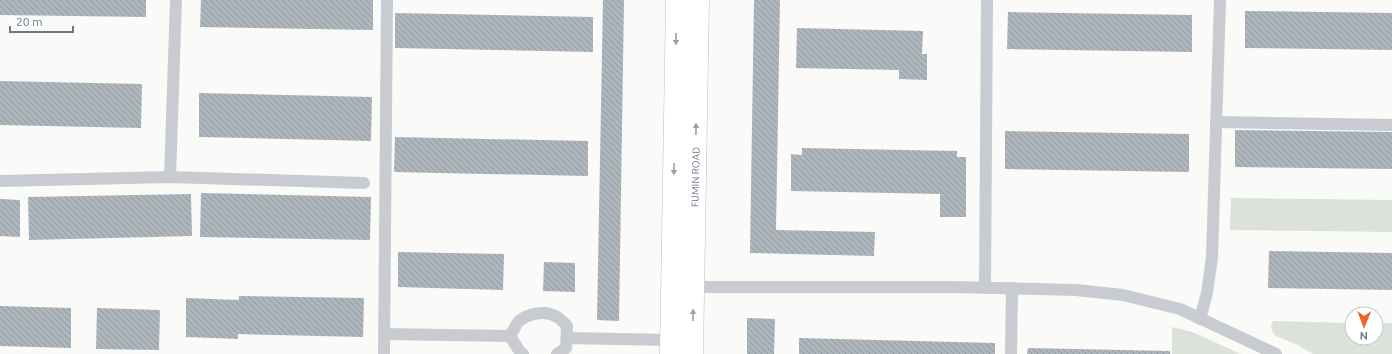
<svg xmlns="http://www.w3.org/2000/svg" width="1392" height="354" viewBox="0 0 1392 354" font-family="Ubuntu,sans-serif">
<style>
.green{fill:#dbe2d9}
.building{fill:url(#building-back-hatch)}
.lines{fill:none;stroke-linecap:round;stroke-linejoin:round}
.secondary-casing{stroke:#babfc4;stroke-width:23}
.lane{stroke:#c8cbcf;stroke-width:12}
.secondary{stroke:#fff;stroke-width:22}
.oneway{fill:#95a0ad}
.labels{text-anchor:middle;stroke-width:4;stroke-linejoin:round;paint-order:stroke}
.street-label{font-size:10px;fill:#68788a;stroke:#fff}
</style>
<defs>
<pattern id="building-back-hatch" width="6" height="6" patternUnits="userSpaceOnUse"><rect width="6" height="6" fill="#aeb6bd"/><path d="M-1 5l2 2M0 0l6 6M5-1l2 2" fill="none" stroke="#91999f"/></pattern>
</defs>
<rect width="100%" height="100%" fill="#fafaf8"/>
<g class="green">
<polygon points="1231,198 1392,200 1392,232 1230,230"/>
<polygon points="1273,321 1352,323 1352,338 1376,338 1376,323 1392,323 1392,354 1313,354 1298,345 1276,336 1272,331 1271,327"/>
<polygon points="1172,327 1192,332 1241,354 1172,354"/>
</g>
<g class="building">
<polygon points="0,0 146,0 146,17 0,15"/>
<polygon points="201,0 373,0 373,30 200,27"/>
<polygon points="603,0 624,0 619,321 597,320"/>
<polygon points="754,0 780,0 776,230 875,232 874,256 750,253"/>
<polygon points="1245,11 1392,13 1392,50 1245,48"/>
<polygon points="1008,12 1192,15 1192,52 1007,49"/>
<polygon points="395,13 593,17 593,52 395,48"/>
<polygon points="797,28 923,31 922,54 927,54 927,80 899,79 899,70 796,68"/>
<polygon points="0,81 142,84 141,128 0,125"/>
<polygon points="199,93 372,97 371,141 199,137"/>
<polygon points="1235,130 1392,132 1392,169 1235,167"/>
<polygon points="1005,131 1189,134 1189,172 1005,169"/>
<polygon points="395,137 588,141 588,176 394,172"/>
<polygon points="802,148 957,151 957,157 966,157 966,217 940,217 940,194 791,191 791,154 802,155"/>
<polygon points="201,193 371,197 370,240 200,237"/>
<polygon points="191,194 192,236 29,240 28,197"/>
<polygon points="0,199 20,200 20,237 0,236"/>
<polygon points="1269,251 1392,253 1392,290 1268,288"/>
<polygon points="398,252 504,254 503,290 398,287"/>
<polygon points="544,262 575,263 575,292 543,291"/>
<polygon points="239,296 364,298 363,337 238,334 238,339 186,337 186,298 239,300"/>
<polygon points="0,306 71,308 71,348 0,346"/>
<polygon points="97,308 160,310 159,350 96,349"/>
<polygon points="747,318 775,319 774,354 747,354"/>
<polygon points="799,338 995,343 995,354 799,354"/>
<polygon points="1028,348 1170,351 1170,354 1027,354"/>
</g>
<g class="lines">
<defs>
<g id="secondary">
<polyline points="671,354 677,0"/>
<polyline points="692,354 698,0"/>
</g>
</defs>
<use href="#secondary" class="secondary-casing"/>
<g class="lane">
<polyline points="1216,122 1392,125"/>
<polyline points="170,177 176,0"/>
<polyline points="0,181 170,177 364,183"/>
<polyline points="693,287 952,287 1076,290 1123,295 1180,309 1276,354"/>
<polyline points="985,288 987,0"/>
<polyline points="1200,319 1207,293 1212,257 1220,0"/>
<polyline points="384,334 510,336"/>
<path d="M510,336C513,332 515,326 518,322C528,313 545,310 557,317C561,319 564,323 567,326L566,348L557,354"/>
<polyline points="510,336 520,352 523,354"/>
<polyline points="567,338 671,340"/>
<polyline points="384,354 387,0"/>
<polyline points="1011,354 1012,288"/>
</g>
<use href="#secondary" class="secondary"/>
</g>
<defs><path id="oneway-solid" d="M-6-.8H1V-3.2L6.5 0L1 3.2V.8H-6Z"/></defs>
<g class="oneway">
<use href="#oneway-solid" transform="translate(676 39) rotate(91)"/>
<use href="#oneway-solid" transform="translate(696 129) rotate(-89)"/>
<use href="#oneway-solid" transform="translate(674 169) rotate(91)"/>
<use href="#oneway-solid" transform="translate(693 315) rotate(-89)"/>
</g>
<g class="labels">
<g class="street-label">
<text transform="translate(695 177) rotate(-89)" y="4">FUMIN ROAD</text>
</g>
</g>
<g transform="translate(1364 326) rotate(181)"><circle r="19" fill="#ffffff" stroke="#c3c9d0"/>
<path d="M0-3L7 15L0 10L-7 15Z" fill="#ea6527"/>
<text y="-6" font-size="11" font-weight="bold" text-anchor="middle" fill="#68788a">N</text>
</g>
<path d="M10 26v6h63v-6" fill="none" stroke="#68788a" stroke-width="2"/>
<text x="16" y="26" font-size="12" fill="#68788a" stroke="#ffffff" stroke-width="3" paint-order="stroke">20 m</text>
</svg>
